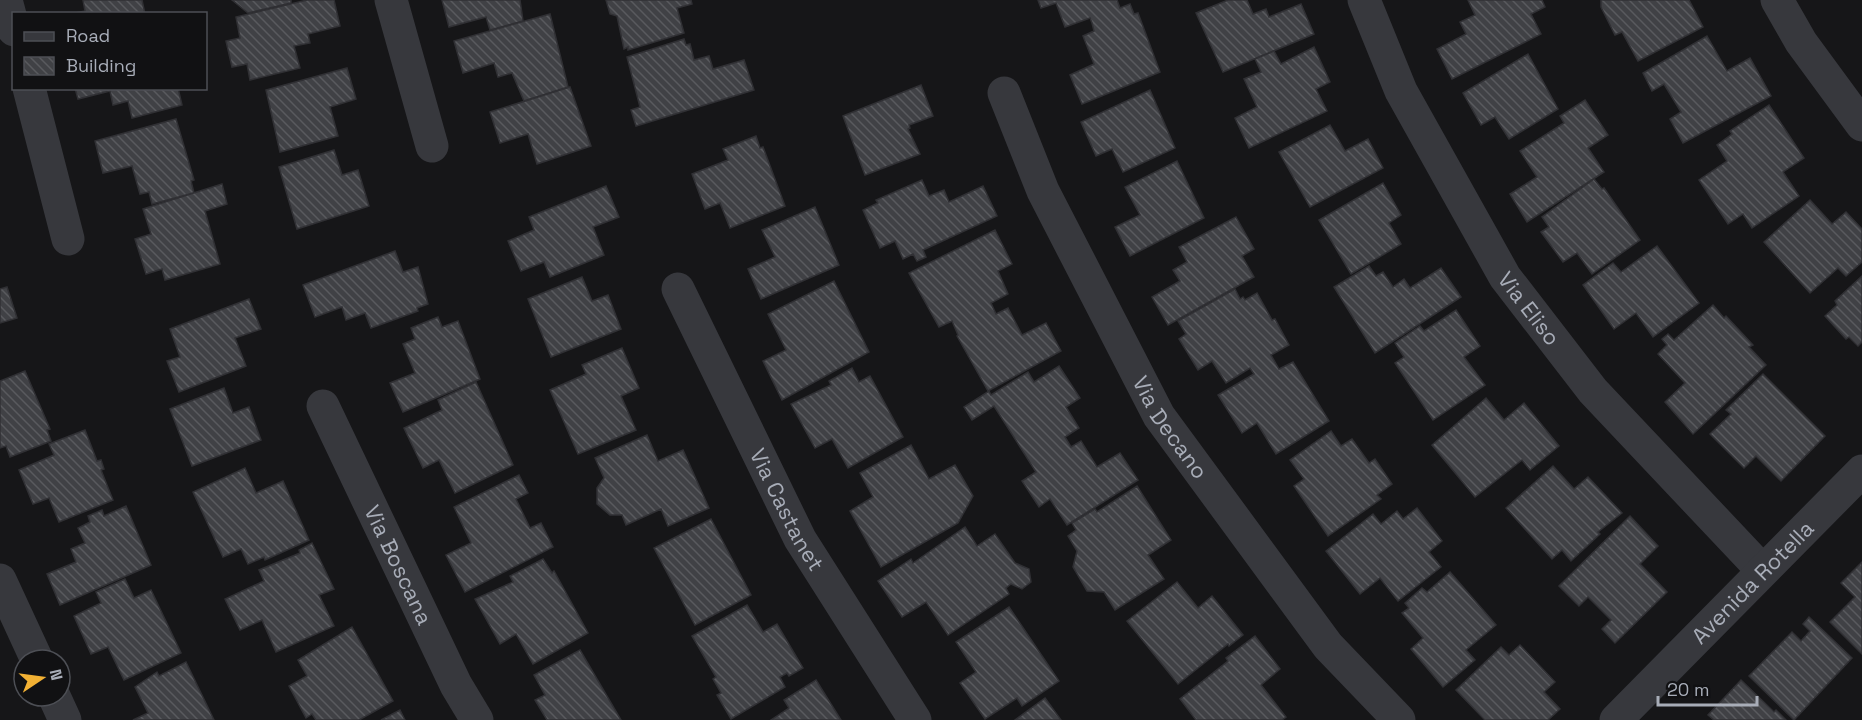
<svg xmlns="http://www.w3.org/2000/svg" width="1862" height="720" viewBox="0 0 1862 720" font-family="'Space Grotesk',sans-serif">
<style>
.building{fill:url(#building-back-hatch);stroke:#303034;stroke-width:1.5}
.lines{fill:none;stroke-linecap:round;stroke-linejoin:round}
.minor{stroke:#37383d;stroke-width:33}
.labels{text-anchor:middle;stroke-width:4.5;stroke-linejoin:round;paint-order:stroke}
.street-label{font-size:22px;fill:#a8adb8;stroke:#111113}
</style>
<defs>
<pattern id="building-back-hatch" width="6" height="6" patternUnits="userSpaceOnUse" patternTransform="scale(1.5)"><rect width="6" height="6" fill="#404145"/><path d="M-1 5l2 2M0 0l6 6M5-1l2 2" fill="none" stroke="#595a5e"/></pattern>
</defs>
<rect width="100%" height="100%" fill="#161618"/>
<g class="building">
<polygon points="83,0 142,0 145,14 70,14 85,11"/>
<polygon points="232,0 291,0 291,3 248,13"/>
<polygon points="307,0 334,0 340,26 308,34 310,43 294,46 300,68 250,80 247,64 232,67 226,41 240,38 236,17"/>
<polygon points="442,0 520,0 523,21 490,30 486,17 449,27"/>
<polygon points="606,0 691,0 692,4 677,8 684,33 628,50 628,47 624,49 617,16 610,14"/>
<polygon points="1038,0 1117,0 1120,8 1130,4 1134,14 1138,13 1160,72 1082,104 1070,75 1094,64 1083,36 1094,31 1092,23 1090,18 1065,27 1056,3 1041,8"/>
<polygon points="1228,0 1247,0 1253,14 1266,9 1269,17 1301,4 1314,34 1223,72 1196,13"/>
<polygon points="1468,0 1542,0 1545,7 1531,14 1541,34 1452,79 1437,49 1466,34 1460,22 1475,15"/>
<polygon points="1601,0 1689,0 1703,27 1638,61 1622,32 1615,35 1601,7"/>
<polygon points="550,14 568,87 524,101 512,73 498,77 494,63 463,73 454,41"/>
<polygon points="1707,36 1727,71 1750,58 1771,96 1683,143 1670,119 1681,112 1664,84 1652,91 1643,73"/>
<polygon points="684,39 686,45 690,44 694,60 709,56 713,69 744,60 754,90 636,126 631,110 640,107 627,57"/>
<polygon points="1314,47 1330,82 1316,89 1327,111 1249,148 1235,118 1257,107 1244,79 1261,72 1255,59 1274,51 1281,64"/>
<polygon points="1528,54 1558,109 1509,139 1495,117 1481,125 1463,93"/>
<polygon points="347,68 356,99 330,107 338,136 280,152 266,90"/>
<polygon points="921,85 933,116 909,125 910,128 908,129 920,154 865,175 843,116"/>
<polygon points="570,87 591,146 537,164 528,134 500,143 490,112"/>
<polygon points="75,88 178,88 182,105 132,118 128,101 113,105 110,91 78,99"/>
<polygon points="1150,90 1175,148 1123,172 1112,149 1096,156 1081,122"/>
<polygon points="1585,100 1608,135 1588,148 1604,172 1527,222 1510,194 1537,177 1520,151 1564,123 1560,116"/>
<polygon points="1769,105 1804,158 1783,172 1799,196 1752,228 1743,214 1728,224 1699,180 1727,161 1717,145 1732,134 1730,131"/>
<polygon points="176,119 194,180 191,181 194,193 152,204 149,192 140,194 132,166 103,173 95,141"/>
<polygon points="1330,125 1345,151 1368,139 1383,168 1310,207 1279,152"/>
<polygon points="756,136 760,148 763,147 785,206 730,228 720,203 705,209 692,174 728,160 723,149"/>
<polygon points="334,150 342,175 358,170 369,206 297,229 279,167"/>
<polygon points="1177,161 1204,218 1130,256 1115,227 1140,215 1125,187"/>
<polygon points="1594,179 1602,189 1604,188 1640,240 1592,274 1577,253 1563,262 1541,232 1549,227 1542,217"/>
<polygon points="922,180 929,196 944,190 949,202 983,186 997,216 923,250 926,257 917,261 913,254 903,259 895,241 880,248 863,210 878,203 876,200"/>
<polygon points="1383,183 1401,215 1389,223 1401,244 1351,274 1319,220"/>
<polygon points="222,184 227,204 205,211 220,264 165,280 162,269 146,274 135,239 151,234 143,209"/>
<polygon points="606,186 619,217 593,227 604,255 550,277 544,262 521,271 508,241 534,230 529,217"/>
<polygon points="1810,200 1832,224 1846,212 1862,229 1862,262 1846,276 1838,268 1810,293 1764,242"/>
<polygon points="815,207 839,265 761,299 748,269 775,257 762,230"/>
<polygon points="1236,217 1254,249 1242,256 1254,277 1168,325 1152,297 1180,281 1173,270 1187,262 1179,247"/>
<polygon points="995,230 1012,264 998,271 1008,294 991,303 996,314 1008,308 1022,335 1046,323 1061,351 988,391 957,336 958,335 952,321 939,327 909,273"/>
<polygon points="1657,246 1699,303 1653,337 1636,313 1614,329 1583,285 1613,263 1621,272"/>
<polygon points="395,251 403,272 418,267 428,304 417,308 418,311 371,328 365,313 346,320 342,307 315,317 303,285"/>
<polygon points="1369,266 1376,276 1383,272 1393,287 1404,279 1410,288 1441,268 1461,297 1375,353 1334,287"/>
<polygon points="1862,276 1862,342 1858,346 1849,337 1846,339 1825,316 1837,305 1835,301"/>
<polygon points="582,277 592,301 608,295 621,329 551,357 528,299"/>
<polygon points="834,281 869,352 782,400 763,361 786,350 768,314"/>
<polygon points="7,287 17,318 0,323 0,289"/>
<polygon points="1235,289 1240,299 1243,297 1245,300 1257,293 1272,320 1275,319 1289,345 1271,355 1279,369 1293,362 1329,421 1276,454 1257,423 1242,433 1218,395 1254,374 1250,368 1226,383 1212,361 1198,370 1179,339 1186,334 1178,321"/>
<polygon points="249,299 261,329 235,338 246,366 179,392 167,361 180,357 170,329"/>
<polygon points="1713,305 1724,318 1726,316 1753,345 1749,347 1766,365 1693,434 1665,402 1685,383 1658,354 1667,345 1662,339 1668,334 1674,340"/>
<polygon points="1456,310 1480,346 1464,357 1485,385 1433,420 1395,363 1404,357 1395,343 1420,326 1424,331"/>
<polygon points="438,317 442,327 458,321 480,379 403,412 390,383 415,373 403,344 415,339 411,328"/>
<polygon points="622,348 639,388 621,396 636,430 578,454 550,390 586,374 582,365"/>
<polygon points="1059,366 1080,398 1066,407 1079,428 1065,437 1071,447 1081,441 1097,467 1120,453 1138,480 1067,525 1050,499 1039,507 1022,481 1036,472 994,406 972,420 964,407 989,391 991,395 1028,372 1034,382"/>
<polygon points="852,368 859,382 870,376 903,437 848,468 832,439 815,448 791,404 831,385 829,381"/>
<polygon points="25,371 50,429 47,430 51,441 10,457 6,446 0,448 0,381"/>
<polygon points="1763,374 1825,436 1781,481 1756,456 1744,468 1710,434 1731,414 1726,410"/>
<polygon points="476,382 513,465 455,493 439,460 423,468 404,428 442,410 438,400"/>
<polygon points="224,388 233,413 249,407 261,440 192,466 170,409"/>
<polygon points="1486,398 1504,420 1524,403 1559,446 1530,470 1522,460 1475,497 1432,445"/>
<polygon points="85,430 97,461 101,460 104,469 101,470 113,500 59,522 49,498 33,504 19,470 54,455 49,444"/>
<polygon points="1331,431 1341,446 1352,439 1369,463 1375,459 1392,484 1377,495 1381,499 1328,536 1294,486 1304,479 1290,460"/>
<polygon points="647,435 658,461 683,450 709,508 668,526 661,509 626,525 622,515 610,515 597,504 597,488 604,478 595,458"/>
<polygon points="911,445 929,479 955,465 973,496 958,523 881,567 850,511 873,497 860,473"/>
<polygon points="1553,466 1574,489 1588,477 1622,513 1598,532 1600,534 1571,561 1562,550 1552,559 1506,508"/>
<polygon points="245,468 256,493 283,481 309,540 265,560 264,557 248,564 241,549 223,557 193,492"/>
<polygon points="519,475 528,493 516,499 530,528 541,523 553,547 465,592 446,555 471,543 454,507"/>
<polygon points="1137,486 1171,540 1148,555 1164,579 1115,610 1104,592 1087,591 1073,567 1077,551 1068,536 1076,530 1072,523 1095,509 1097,512"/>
<polygon points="126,506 151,565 60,605 47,574 76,562 71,549 85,543 78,528 90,522 88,516 102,510 104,516"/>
<polygon points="1417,508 1442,541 1429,552 1441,567 1398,601 1380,578 1360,594 1326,551 1373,514 1381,524 1397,511 1403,519"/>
<polygon points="1630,516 1658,546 1640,564 1667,592 1615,643 1602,629 1611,620 1588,597 1579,606 1559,586"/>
<polygon points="711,519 751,595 695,625 654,548"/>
<polygon points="965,527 977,546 995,534 1015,563 1029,569 1031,582 1022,589 1011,584 1006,588 1009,594 948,635 926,602 902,617 878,581 911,559 913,563"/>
<polygon points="312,543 334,589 319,595 334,626 276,652 262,620 240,630 225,599 264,581 259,570 300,553 299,550"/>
<polygon points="543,559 552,573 554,571 588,633 533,664 516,634 500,644 475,599 513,582 510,576"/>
<polygon points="1862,562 1862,654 1830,622 1855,597 1841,583"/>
<polygon points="1450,572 1496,625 1466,650 1475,660 1443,687 1411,649 1423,638 1402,613 1409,608 1405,603 1422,588 1427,592"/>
<polygon points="125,579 134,598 151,590 181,653 124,680 108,647 91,654 74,616 101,603 96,592"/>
<polygon points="1177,582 1198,608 1212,596 1243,635 1229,646 1228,644 1178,684 1127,621"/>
<polygon points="747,605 763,632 777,624 803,668 789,676 787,673 780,677 785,687 731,719 717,695 721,693 713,679 716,677 692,636"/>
<polygon points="1009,607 1059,681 1022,706 1017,698 985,719 960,683 976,672 956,642"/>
<polygon points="1809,617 1852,658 1794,720 1749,676 1792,632 1801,641 1810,631 1803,624"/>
<polygon points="352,627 393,701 359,720 316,720 312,714 306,718 289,686 307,676 298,660"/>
<polygon points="1255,636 1280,669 1261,685 1286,717 1282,720 1196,720 1180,699 1228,661 1226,658"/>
<polygon points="1520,645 1555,682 1544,692 1560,709 1548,720 1485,720 1456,690 1501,647 1509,655"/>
<polygon points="580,650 621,720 547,720 535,700 545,695 534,675"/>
<polygon points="186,662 214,720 133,720 148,713 135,687 157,672 159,676"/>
<polygon points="816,680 841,720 771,720 789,708 784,700"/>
<polygon points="1741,680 1774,712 1776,710 1786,720 1714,720 1708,715"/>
<polygon points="1045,698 1061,720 1015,720"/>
<polygon points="400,710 405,720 381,720"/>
</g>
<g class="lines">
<g class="minor">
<polyline points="6,0 14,30"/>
<polyline points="391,0 432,146"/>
<path id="s1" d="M1364,0L1401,91L1505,277L1593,391L1762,570"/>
<polyline points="1777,0 1801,42 1862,125"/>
<polyline points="29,88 68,239"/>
<path id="s2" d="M1004,93L1043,191L1159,416L1328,646L1399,720"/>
<path id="s3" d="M678,289L800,539L915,720"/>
<path id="s4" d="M323,406L456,685L477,720"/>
<polyline points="0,580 37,660"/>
<polyline points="54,696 65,720"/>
<path id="s5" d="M1616,720L1862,471"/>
</g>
</g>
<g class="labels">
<g class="street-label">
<text dy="8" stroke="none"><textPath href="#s1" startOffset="351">Via Eliso</textPath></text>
<text dy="8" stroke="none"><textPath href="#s2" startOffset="374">Via Decano</textPath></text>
<text dy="8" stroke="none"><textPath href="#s3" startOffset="246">Via Castanet</textPath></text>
<text dy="8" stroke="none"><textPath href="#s4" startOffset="176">Via Boscana</textPath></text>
<text dy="8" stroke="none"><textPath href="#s5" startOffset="194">Avenida Rotella</textPath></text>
</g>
</g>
<rect x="12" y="12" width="195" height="78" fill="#111113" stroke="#4d4f55" stroke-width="1.5"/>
<rect x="24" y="32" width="30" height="9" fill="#37383d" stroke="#4d4f55" stroke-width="1.5"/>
<text x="66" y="42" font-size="18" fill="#a8adb8">Road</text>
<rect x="24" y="57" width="30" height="18" fill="url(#building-back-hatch)" stroke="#4d4f55" stroke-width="1.5"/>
<text x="66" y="72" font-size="18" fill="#a8adb8">Building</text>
<g transform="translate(42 678) rotate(77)"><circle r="28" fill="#111113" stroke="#4d4f55" stroke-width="1.5"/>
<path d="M0-4.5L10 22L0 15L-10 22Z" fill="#f2b134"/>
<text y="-9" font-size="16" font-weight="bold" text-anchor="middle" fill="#a8adb8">N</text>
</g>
<path d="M1658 696v9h99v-9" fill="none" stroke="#a8adb8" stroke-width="3"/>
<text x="1667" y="696" font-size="18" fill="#a8adb8" stroke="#111113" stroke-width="4.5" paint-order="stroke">20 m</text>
</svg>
